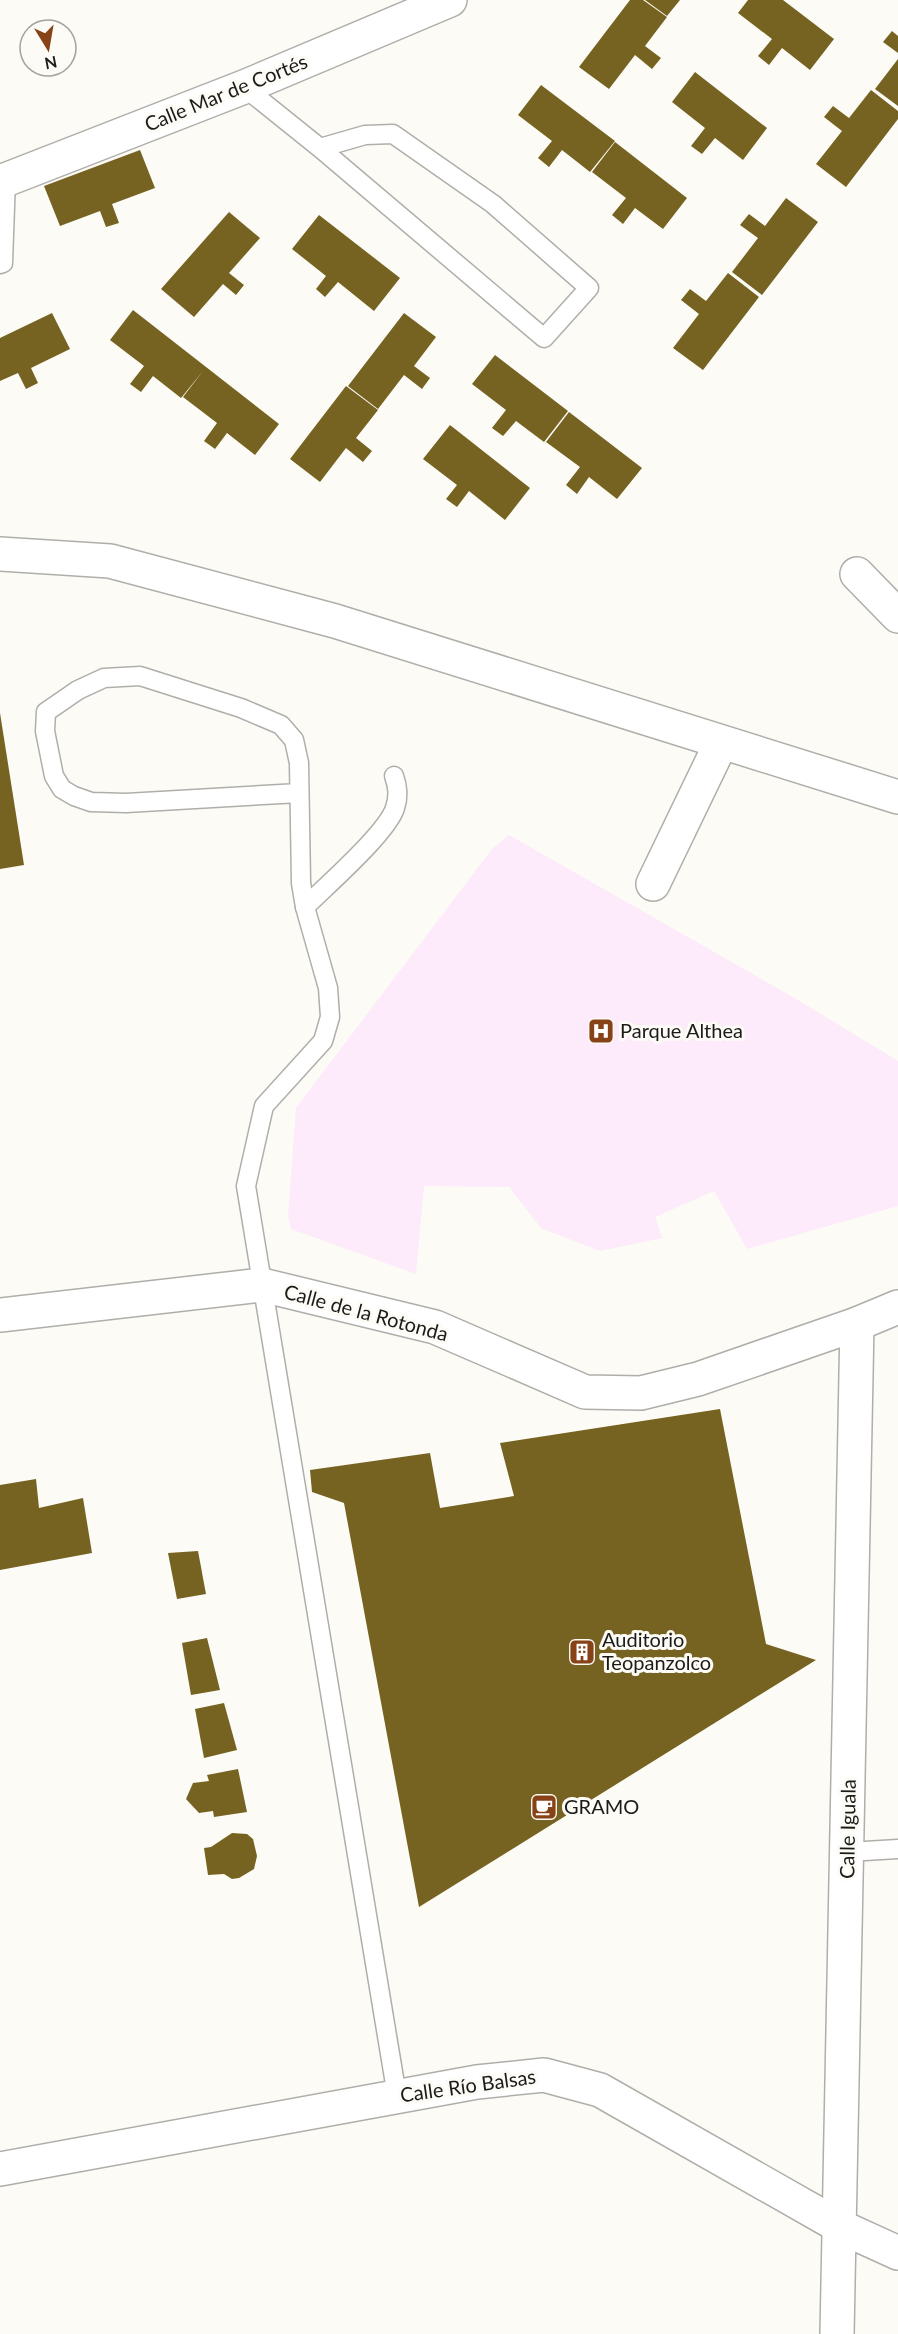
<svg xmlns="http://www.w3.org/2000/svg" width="898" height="2334" viewBox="0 0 898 2334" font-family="Lato,sans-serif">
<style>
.medical{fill:#fdeafa}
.building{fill:#766321}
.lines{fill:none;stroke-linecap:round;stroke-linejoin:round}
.lane-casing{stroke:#b0aea9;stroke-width:21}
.street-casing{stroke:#b0aea9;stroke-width:36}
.secondary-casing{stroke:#b0aea9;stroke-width:36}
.lane{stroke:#fff;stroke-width:18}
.street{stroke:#fff;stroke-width:33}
.secondary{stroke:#fff;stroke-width:33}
.labels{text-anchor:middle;stroke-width:6;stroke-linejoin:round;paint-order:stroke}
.street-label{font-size:20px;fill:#1c1b19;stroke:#fcfbf5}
.poi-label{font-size:20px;fill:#1c1b19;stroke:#fcfbf5;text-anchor:start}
</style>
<rect width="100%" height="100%" fill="#fcfbf5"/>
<polygon class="medical" points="509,835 798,1000 898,1061 898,1206 747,1249 714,1191 655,1217 662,1238 600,1251 541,1228 509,1187 424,1186 416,1274 291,1229 288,1216 296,1108 492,849"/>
<g class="building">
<polygon points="630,0 643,0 667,17 645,46 661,58 652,69 635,55 609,89 579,67"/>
<polygon points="645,0 680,0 667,16"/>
<polygon points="748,0 783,0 834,39 810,70 782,48 769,65 758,56 772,39 738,13"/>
<polygon points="892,31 898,36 898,53 883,42"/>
<polygon points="898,59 898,106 875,89"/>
<polygon points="695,72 767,128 743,160 715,138 702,154 691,146 705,128 672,102"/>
<polygon points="541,85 615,141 590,172 562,150 549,167 538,158 552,141 518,115"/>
<polygon points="871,90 898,111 898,119 846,187 816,164 842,131 824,117 833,106 849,118"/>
<polygon points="615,142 687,198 663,229 635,208 623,224 612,215 626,198 592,172"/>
<polygon points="140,150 155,188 112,204 119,223 106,227 100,211 60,226 44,186"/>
<polygon points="786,198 818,222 762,295 732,272 758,238 740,225 749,214 765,226"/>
<polygon points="229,212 260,238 229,273 244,285 236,295 223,284 194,317 161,289"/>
<polygon points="319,215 400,278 374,311 338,282 325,297 316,289 326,276 292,249"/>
<polygon points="728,273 759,297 703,370 673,348 699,314 681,300 690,289 706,301"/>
<polygon points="133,310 279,424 255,455 227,433 215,449 204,441 217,423 183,397 203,371 181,398 153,376 141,392 130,384 144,366 110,340"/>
<polygon points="52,313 70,349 31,368 38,383 26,389 18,373 0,381 0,338"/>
<polygon points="404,313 436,337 414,366 430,378 422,389 404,375 378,409 348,386"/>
<polygon points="495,355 568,411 544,442 516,421 503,436 492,428 506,410 472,384"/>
<polygon points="346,386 378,410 356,438 372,451 363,462 346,448 320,482 290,459"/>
<polygon points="569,412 642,468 617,499 589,477 577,494 566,485 580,467 546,442"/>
<polygon points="450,425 530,488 505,520 469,491 457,507 446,499 457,485 423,459"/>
<polygon points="0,713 24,865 0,869"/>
<polygon points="720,1409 766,1644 816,1660 419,1907 344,1503 312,1492 310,1470 430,1453 440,1508 514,1496 500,1443"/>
<polygon points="36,1479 39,1508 83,1498 92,1553 0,1570 0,1485"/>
<polygon points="198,1551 206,1594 177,1599 168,1553"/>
<polygon points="207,1638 220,1690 191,1695 182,1643"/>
<polygon points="224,1703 237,1750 204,1758 195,1709"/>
<polygon points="238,1769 247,1812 214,1817 213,1811 199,1813 186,1799 193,1783 209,1781 207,1775"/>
<polygon points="232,1833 247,1834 253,1839 257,1856 254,1869 239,1878 232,1879 224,1874 208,1875 204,1848 211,1847"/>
</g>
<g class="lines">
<defs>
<g id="lane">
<polyline points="244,87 320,148 544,338 589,288 493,204 393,134 365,135 320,148"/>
<polyline points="0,264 3,263 6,179"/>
<polyline points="299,793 126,803 91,802 74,796 62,789 54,776 45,731 46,712 78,690 104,678 140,676 241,708 281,725 294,740 299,763 301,883 305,907 328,988 330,1017 323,1041 264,1106 246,1186 397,2096"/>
<path d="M305,907C326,886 387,833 395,808C399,796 398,787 394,776"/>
<polyline points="848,1852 898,1849"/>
</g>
<g id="street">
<polyline points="0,182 244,87 450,0"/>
<polyline points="0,554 110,561 335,621 898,797"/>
<polyline points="857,574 898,616"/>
<polyline points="653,884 721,743"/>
<polyline points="0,1315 262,1285 435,1327 585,1392 641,1393 698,1379 857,1324 898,1307"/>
<polyline points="837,2334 857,1324"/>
</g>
<polyline id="secondary" points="0,2169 477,2082 544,2075 600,2090 841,2227 898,2253"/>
</defs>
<use href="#lane" class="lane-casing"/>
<use href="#street" class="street-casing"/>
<use href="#secondary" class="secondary-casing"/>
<use href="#lane" class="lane"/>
<use href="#street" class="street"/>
<use href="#secondary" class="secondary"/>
</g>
<defs>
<symbol id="hospital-square" viewBox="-11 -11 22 22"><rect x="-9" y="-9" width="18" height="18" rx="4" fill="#874317" stroke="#fcfbf5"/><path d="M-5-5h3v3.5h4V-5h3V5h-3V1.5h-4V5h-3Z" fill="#fff"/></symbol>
<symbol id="building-square" viewBox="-11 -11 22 22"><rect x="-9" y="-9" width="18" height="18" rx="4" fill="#874317" stroke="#fcfbf5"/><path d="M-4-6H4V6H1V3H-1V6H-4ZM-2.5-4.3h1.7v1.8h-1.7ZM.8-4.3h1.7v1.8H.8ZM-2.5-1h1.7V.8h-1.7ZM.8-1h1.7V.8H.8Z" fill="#fff"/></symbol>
<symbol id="cafe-square" viewBox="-11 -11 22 22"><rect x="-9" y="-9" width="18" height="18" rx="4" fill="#874317" stroke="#fcfbf5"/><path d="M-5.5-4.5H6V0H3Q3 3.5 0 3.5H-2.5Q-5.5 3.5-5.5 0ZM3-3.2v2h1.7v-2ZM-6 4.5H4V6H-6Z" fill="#fff"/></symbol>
</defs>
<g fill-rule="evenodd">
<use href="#hospital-square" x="586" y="1016" width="30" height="30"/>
<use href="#building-square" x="567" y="1637" width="30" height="30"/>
<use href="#cafe-square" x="529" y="1792" width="30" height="30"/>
</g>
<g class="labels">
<g class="street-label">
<text transform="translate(226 93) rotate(-22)" y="7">Calle Mar de Cortés</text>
<text transform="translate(366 1313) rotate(15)" y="7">Calle de la Rotonda</text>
<text transform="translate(848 1829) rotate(-89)" y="7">Calle Iguala</text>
<text transform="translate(468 2086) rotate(-8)" y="7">Calle Río Balsas</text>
</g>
<g class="poi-label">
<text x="620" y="1038">Parque Althea</text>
<text x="602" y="1647">Auditorio<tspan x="602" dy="23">Teopanzolco</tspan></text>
<text x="564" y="1814">GRAMO</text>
</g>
</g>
<g transform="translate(48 48) rotate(169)"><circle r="28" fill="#fcfbf5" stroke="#a2a19d" stroke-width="1.5"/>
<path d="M0-4.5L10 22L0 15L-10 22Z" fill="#874317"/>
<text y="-9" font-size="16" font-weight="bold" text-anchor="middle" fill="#1c1b19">N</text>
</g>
</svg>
